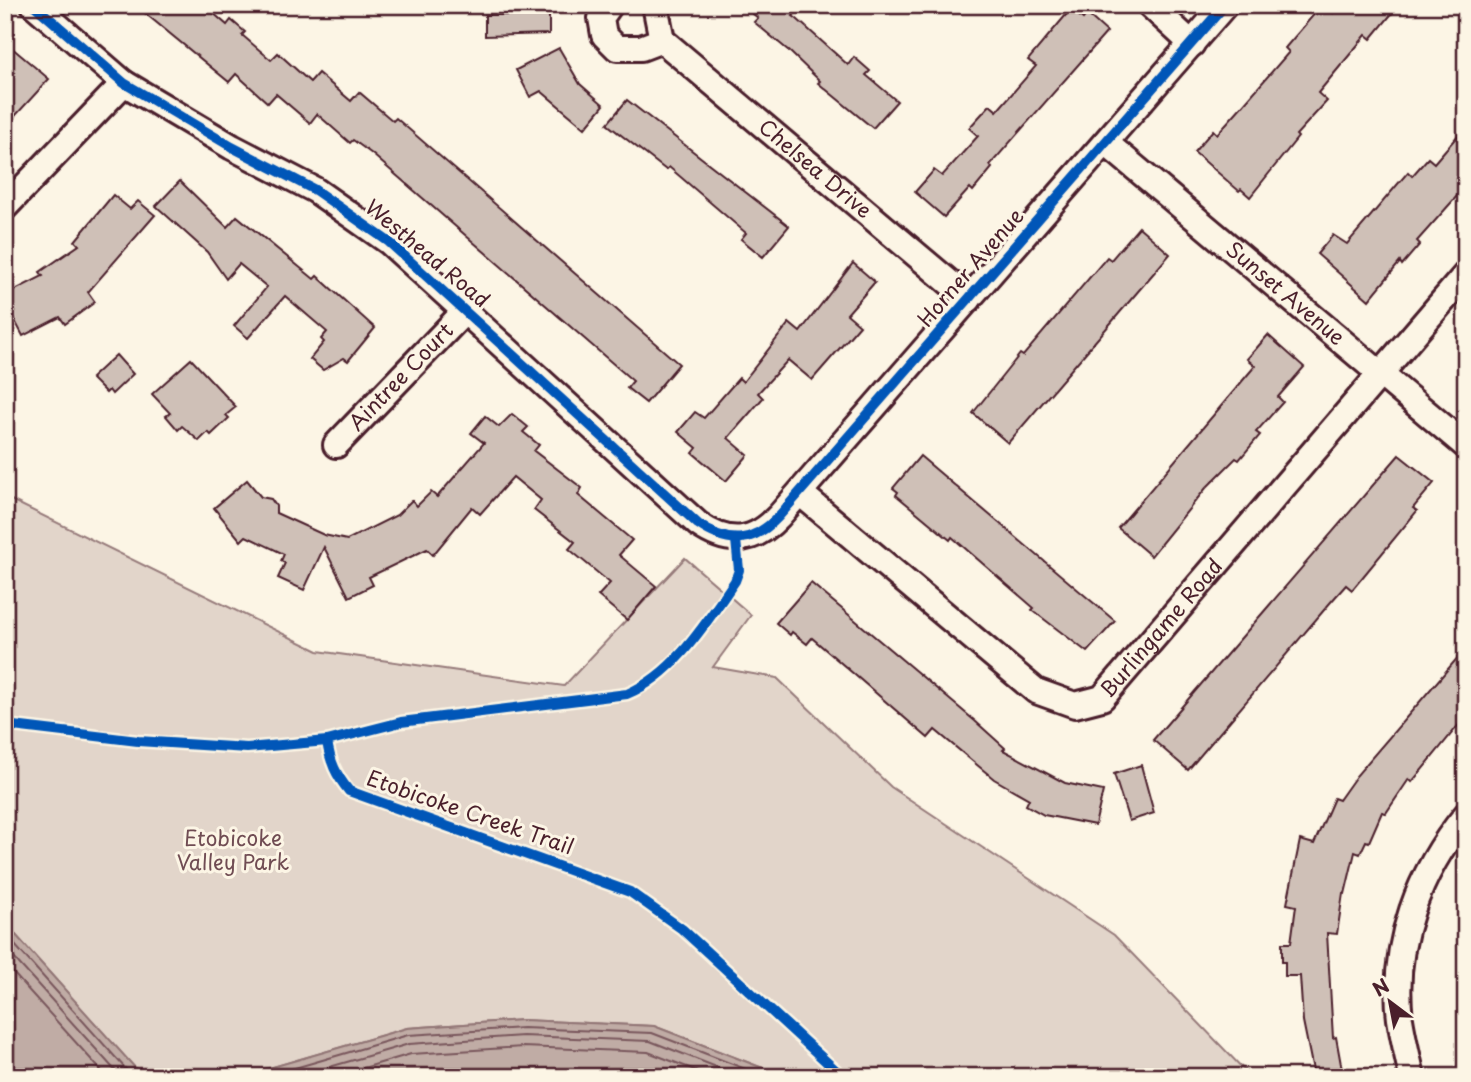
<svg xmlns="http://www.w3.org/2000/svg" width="1471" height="1082" viewBox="0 0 1471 1082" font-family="'Playpen Sans',sans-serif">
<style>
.green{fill:#e2d5ca;stroke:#967a7a;stroke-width:2}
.water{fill:#c0aca5;stroke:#917474;stroke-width:2}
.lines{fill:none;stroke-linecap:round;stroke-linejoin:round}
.shore{stroke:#79575c;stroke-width:2}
.building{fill:#cfc0b7;stroke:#4a1f2b;stroke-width:2}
.minor-casing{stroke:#4a1f2b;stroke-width:30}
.minor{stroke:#fcf5e5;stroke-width:24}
.cycleway-casing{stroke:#fcf5e5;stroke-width:15}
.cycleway{stroke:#0057b8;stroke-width:10}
.labels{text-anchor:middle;stroke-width:6;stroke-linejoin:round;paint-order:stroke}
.street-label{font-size:21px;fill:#4a1f2b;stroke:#fcf5e5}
.park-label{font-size:21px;fill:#704c53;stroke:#fcf5e5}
</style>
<rect width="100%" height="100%" fill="#fcf5e5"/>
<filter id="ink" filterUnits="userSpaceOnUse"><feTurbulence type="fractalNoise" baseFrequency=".0143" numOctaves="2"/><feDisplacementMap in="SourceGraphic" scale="14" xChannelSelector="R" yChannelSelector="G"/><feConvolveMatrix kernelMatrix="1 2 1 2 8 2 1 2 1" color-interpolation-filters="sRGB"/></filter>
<g filter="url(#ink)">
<polygon class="green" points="5,497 318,651 564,686 685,558 751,615 713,667 777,678 891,787 1114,935 1251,1077 786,1077 654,1026 523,1020 407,1028 238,1077 163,1077 138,1072 5,923"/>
<g class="water">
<polygon points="5,923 138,1071 163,1077 12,1077 5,1069"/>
<polygon points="523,1020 654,1026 786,1077 238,1077 407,1028"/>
</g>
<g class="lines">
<g class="shore">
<polyline points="5,934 133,1077"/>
<polyline points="5,948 121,1077"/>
<polyline points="5,964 107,1077"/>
<polyline points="264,1077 408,1035 523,1028 652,1033 766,1077"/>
<polyline points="295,1077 409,1044 523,1036 650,1041 742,1077"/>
<polyline points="333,1077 411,1054 523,1047 648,1052 713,1077"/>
</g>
</g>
<g class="building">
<polygon points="135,5 204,5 227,25 231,20 245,32 242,35 271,60 278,53 310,82 318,73 351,101 359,92 393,121 396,118 679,364 646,403 627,388 633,381 372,154 353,140 350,143 317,114 310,123 276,94 268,103 236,74 229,82"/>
<polygon points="518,5 549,5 549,34 485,36 485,15 518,15"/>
<polygon points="742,5 802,5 793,16 797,19 848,65 854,57 870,71 866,75 897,101 873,128 818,83 820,81 789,51 754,22 758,18"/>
<polygon points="1322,5 1333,13 1340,5 1399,5 1371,39 1366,35 1318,93 1327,101 1296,135 1298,137 1250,197 1241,189 1239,191 1194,152 1213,130 1217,134 1242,106 1289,52 1285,48"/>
<polygon points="1071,9 1083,19 1087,14 1107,32 990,165 992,168 973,191 970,188 944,217 915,192 934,170 942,176 978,136 969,128 990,105 997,111 1036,66 1028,60"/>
<polygon points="5,42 49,79 5,127"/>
<polygon points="559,48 580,84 604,105 585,128 541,91 530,97 516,70"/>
<polygon points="627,100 789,226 763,257 741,239 746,233 669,167 666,170 607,124"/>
<polygon points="1466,126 1466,186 1417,241 1420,244 1402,265 1400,262 1369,300 1317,254 1333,235 1347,244 1408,172 1412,176 1428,158 1434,163"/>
<polygon points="180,181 227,227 237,216 314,279 317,276 375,328 348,361 344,358 323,370 310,359 324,342 321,339 327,332 285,296 248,338 234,326 267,287 239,264 226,279 207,252 156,206"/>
<polygon points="113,195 130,209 138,201 155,215 88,292 95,302 65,324 60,317 23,336 5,302 5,295 43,276 40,272 79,245 75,241"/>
<polygon points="1139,227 1170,254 1008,443 973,413 1020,354 1023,356 1107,257 1111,260"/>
<polygon points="853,263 875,282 847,314 860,325 812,380 788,360 758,393 763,398 728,438 748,455 726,481 693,453 697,448 678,432 695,412 704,418 739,378 743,382 789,323 800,332"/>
<polygon points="1268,335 1304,367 1278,397 1283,402 1256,432 1260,435 1239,460 1236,458 1206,488 1151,556 1118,528 1255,366 1247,359"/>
<polygon points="116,355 133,374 112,394 109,390 106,393 91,378"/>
<polygon points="191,359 236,407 226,415 229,418 211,435 208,432 199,441 182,426 178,430 166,416 170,413 152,394"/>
<polygon points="512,414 528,427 523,432 539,445 534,451 582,488 578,495 632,540 619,555 656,586 627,620 598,596 610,583 569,549 575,542 534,510 541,500 513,477 480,514 472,507 433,555 427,549 369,577 373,585 349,597 324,547 304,590 278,578 285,563 281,561 284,554 246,536 241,541 214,508 247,480 261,497 271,499 276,506 276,513 324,535 347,540 397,515 412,500 417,506 431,492 437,497 484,443 471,433 485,416 499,427"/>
<polygon points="1399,455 1434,483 1413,508 1417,511 1352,590 1346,585 1330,603 1188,770 1153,740"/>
<polygon points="920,456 1115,621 1087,652 1032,610 1034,608 952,537 950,540 896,495 898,492 893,488"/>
<polygon points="811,583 975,721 1005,748 1003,750 1065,783 1103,791 1095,825 1044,815 1026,805 1029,799 994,779 935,730 928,738 812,638 807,644 792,632 790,635 776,623"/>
<polygon points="1466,648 1466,716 1412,782 1409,779 1386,813 1382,812 1369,842 1366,841 1360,854 1355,852 1345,894 1343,893 1337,934 1327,933 1333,1038 1336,1037 1342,1070 1314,1075 1303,1021 1300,976 1285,976 1285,962 1282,962 1282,943 1291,943 1296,906 1287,904 1300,840 1314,844 1334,798 1339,800 1356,776"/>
<polygon points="1141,765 1154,813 1129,821 1114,774"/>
</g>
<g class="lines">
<defs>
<g id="minor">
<path d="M34,5L124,83L232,147L315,190L389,242L698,524C728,545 753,544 779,516L1225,5"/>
<polyline points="610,5 601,18 604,35 617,48 641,48 662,40"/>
<path id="s1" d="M655,5L662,40L969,299"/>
<polyline points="1150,5 1192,44"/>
<path id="s2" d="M1106,143L1466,446"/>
<polyline points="5,207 124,83"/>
<path id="s3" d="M336,445L466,310"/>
<path id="s4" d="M800,493L1036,691L1075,705L1102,698L1466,274"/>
<path d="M1412,1077C1408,1058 1403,1038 1400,1019C1391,944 1419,872 1466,815"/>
</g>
</defs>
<use href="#minor" class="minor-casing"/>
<use href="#minor" class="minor"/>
<defs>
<g id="cycleway">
<path d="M34,5L124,83L232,147L315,190L389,242L698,524C728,545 753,544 779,516L1225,5"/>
<path d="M5,725L138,741L247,748L327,741C330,762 336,775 349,791L630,892L682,929L843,1077"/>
<path d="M327,741L401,722L627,694C675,674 706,623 735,581L739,570L736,540"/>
</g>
</defs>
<use href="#cycleway" class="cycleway-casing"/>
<use href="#cycleway" class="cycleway"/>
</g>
</g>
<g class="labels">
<g class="street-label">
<text dy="7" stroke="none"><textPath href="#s1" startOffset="236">Chelsea Drive</textPath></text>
<text transform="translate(427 254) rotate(40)" y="7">Westhead Road</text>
<text transform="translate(971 268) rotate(-49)" y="7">Horner Avenue</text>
<text dy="7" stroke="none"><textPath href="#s2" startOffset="234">Sunset Avenue</textPath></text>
<text dy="7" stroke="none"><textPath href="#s3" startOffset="94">Aintree Court</textPath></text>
<text dy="7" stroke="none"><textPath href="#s4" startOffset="469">Burlingame Road</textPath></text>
<text transform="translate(470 813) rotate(19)" y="7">Etobicoke Creek Trail</text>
</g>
<g class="park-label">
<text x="233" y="846">Etobicoke<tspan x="233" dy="24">Valley Park</tspan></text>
</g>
</g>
<rect width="1471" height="1082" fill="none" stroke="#fcf5e5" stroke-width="28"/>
<rect x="14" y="14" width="1443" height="1054" fill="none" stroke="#4a1f2b" stroke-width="2.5" filter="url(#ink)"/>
<g transform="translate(1390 1002) rotate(328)" stroke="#fcf5e5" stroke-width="5" paint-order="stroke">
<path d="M0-5L12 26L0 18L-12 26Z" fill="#4a1f2b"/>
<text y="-10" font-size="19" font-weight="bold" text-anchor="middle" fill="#4a1f2b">N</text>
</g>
</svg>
